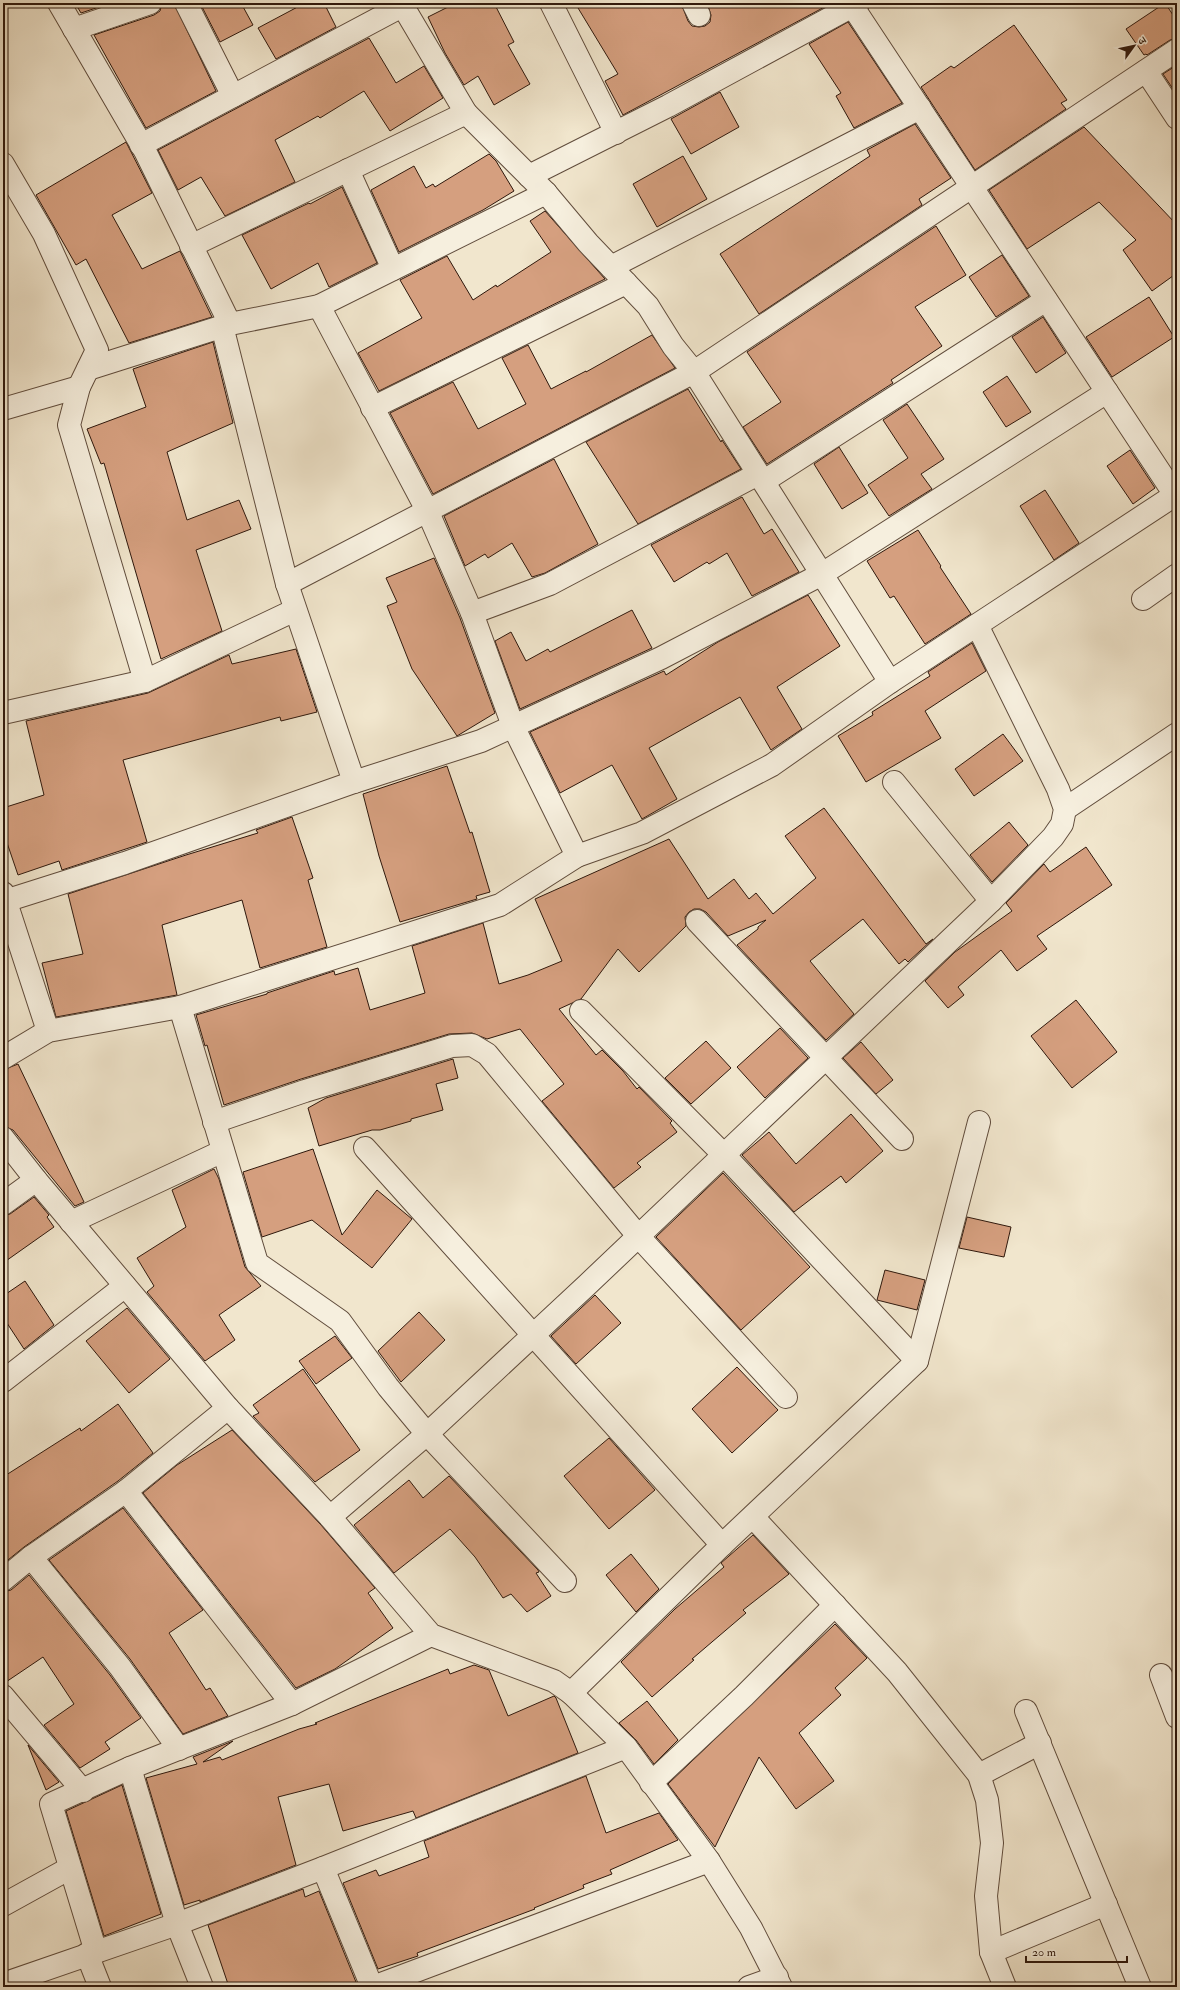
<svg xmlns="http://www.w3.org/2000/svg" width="1180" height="1990" viewBox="0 0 1180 1990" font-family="'IM FELL Double Pica','Noto Serif Devanagari',serif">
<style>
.building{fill:#d59f7f;stroke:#2f180c}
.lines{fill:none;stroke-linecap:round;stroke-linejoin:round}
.minor-casing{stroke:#604c3c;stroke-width:24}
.minor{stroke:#f6efde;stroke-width:22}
</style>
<rect width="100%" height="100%" fill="#f1e6cd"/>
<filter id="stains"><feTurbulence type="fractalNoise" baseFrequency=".005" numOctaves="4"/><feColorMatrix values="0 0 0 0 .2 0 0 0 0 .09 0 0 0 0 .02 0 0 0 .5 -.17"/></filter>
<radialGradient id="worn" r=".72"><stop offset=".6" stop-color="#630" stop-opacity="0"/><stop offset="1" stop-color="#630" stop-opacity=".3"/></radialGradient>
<g class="building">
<polygon points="75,3 111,3 81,13"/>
<polygon points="162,3 174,3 216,91 146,128 94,35 154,15 160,11"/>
<polygon points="200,3 241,3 253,25 220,42"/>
<polygon points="305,3 324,3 336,27 276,59 258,28"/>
<polygon points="456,3 494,3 514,42 508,45 530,84 494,105 478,76 464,85 445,53 428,17"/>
<polygon points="575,3 681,3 688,21 692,26 699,27 705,26 710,22 711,15 707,3 832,3 623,115 605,81 618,74"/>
<polygon points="1165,3 1177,21 1177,38 1170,40 1147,55 1146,54 1144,55 1126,29"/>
<polygon points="848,22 902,103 854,128 836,96 841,93 809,44"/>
<polygon points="1014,25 1067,100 1061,103 1066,109 975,170 921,87 951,66 954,68"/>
<polygon points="369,38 396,83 424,66 443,98 390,131 364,91 320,118 318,116 275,140 295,182 225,216 201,177 178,190 158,150"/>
<polygon points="1177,65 1177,95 1163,74"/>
<polygon points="720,92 739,127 691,154 671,119"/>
<polygon points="915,124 951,178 919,199 922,205 759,314 720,254 870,156 867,150"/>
<polygon points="1084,127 1177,225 1177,273 1152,291 1123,250 1136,240 1099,202 1027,249 989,190"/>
<polygon points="126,142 152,193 112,215 142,269 180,251 212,317 129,343 86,259 76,265 36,195"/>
<polygon points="489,154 496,161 514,191 483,210 399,252 371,190 414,166 426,188 433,184 435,187"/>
<polygon points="683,156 707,199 657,227 633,184"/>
<polygon points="342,187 377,263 329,287 318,263 271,289 242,235 309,203 310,204"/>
<polygon points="545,211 605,279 379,391 358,353 422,318 400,280 447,256 473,300 496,285 497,287 551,252 530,221"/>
<polygon points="936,226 966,275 915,307 942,346 891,380 893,383 767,464 743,427 781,402 747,352"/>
<polygon points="1002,255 1029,296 996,317 969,277"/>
<polygon points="1149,297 1174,337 1112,377 1086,337"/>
<polygon points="1043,317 1066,353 1036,373 1012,337"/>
<polygon points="652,335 675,368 433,494 390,413 453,382 478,429 526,404 502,358 528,345 551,389 586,371 586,372"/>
<polygon points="213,342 233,423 167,452 187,520 239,500 251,529 196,550 222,631 161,659 104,463 101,464 87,429 146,407 133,369"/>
<polygon points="1007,376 1031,412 1006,427 983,392"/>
<polygon points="688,389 721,442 722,440 741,469 638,524 586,442"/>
<polygon points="907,404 944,459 921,474 932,489 889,516 868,485 908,458 883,420"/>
<polygon points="839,447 868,493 842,509 814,464"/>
<polygon points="1130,450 1155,488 1133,504 1107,466"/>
<polygon points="554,459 598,544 545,573 532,577 512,543 488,558 485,554 465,566 444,516"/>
<polygon points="1045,490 1079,543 1054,560 1020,506"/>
<polygon points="742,497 764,534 772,529 799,572 752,596 727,553 709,564 707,562 674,582 651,545"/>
<polygon points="918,530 941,566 940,567 971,614 925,644 894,596 890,598 867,561"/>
<polygon points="434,558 460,618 495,713 457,736 412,669 387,606 397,602 386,578"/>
<polygon points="808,595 840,646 777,687 802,729 771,750 740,697 649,748 677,799 642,819 612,765 560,793 530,732 664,671 666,675 718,642"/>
<polygon points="632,610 652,648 520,709 495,641 511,632 526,661 548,649 550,652"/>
<polygon points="972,643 986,671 925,711 941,738 866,782 838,736 873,715 872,712 930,676 928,672"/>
<polygon points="296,649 317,712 281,721 280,717 123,760 147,842 62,870 59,861 18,875 3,831 3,808 44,795 26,721 148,693 229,655 232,664"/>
<polygon points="1003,734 1023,761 974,796 955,769"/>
<polygon points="447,766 470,833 472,832 490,892 476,896 477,899 400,922 379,856 363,794"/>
<polygon points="824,808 926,944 933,939 908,962 905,959 899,964 863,919 810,961 854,1014 826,1040 737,945 758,929 758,927 766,920 728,936 706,912 700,909 694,909 689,912 685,917 686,926 639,972 618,949 581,999 559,1009 596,1055 602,1050 623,1071 637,1089 639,1087 672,1121 670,1123 677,1132 637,1163 641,1167 614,1188 542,1101 564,1084 520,1029 487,1039 472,1033 449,1034 301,1079 224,1105 207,1045 205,1046 196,1015 267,994 267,993 334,971 335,975 358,968 370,1010 425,993 412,946 483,923 499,984 528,975 562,961 535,899 669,839 708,899 734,879 749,899 756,893 773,914 816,878 785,836"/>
<polygon points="292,817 313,878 308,880 327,947 260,968 242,900 162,925 177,995 56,1017 42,963 83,954 68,894 186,855 258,833 256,830"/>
<polygon points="1009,822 1028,845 992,882 970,855"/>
<polygon points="1086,847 1112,885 1037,936 1047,949 1017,971 1001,950 958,987 964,995 948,1008 925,981 955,952 1012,911 1006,903 1044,864 1050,872"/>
<polygon points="1076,1000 1117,1052 1072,1088 1031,1036"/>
<polygon points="780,1028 808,1058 765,1098 737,1067"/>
<polygon points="706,1041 731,1068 691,1104 665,1078"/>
<polygon points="861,1042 893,1080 876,1094 843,1058"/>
<polygon points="453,1059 458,1078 436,1084 443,1110 411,1119 411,1121 380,1130 372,1130 319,1146 308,1108 326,1098"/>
<polygon points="18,1064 84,1202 75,1206 13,1130 3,1126 3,1070"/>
<polygon points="851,1114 883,1151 846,1183 841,1176 794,1212 742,1155 769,1132 796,1164"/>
<polygon points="313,1149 342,1235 377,1190 412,1219 372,1268 312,1220 262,1237 243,1172"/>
<polygon points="214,1169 219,1179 245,1267 261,1286 219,1315 235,1340 205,1361 147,1292 154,1286 137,1258 186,1227 172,1190"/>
<polygon points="723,1173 810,1267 741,1330 656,1237"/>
<polygon points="34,1197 49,1215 47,1217 54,1227 3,1263 3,1216 10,1214"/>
<polygon points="967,1217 1011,1227 1004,1257 959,1248"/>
<polygon points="885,1270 925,1280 917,1310 877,1300"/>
<polygon points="25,1281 54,1325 24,1349 3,1317 3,1296"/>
<polygon points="595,1295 621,1323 576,1364 551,1336"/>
<polygon points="127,1308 170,1359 129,1393 86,1341"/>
<polygon points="419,1312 445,1340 401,1382 378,1351"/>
<polygon points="335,1336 352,1358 316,1384 299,1361"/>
<polygon points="737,1367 778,1410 732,1453 692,1409"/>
<polygon points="303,1369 360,1450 315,1482 253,1416 259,1413 253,1405"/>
<polygon points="118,1404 153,1453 118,1481 24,1547 3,1564 3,1477 80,1428 81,1431"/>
<polygon points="232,1430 321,1525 375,1588 368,1593 393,1628 335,1669 296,1688 143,1493 177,1465"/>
<polygon points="609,1438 655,1490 609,1529 564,1476"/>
<polygon points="449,1476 538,1570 539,1572 536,1573 551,1596 527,1612 511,1594 503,1598 475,1557 450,1529 394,1573 354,1525 409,1480 423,1498"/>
<polygon points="123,1508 203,1610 169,1633 206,1690 210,1688 228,1716 183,1734 130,1659 49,1560"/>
<polygon points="753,1535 789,1574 743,1610 746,1613 692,1659 694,1660 652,1697 621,1662 675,1609 724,1567 721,1563"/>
<polygon points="631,1554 659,1589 636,1612 606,1575"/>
<polygon points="29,1575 110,1675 141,1718 105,1742 110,1749 80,1768 44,1725 74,1704 43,1657 3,1684 3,1592 11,1590"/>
<polygon points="835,1624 867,1658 835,1688 841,1695 799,1733 834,1781 796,1809 759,1757 715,1847 668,1784"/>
<polygon points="474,1665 489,1670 508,1716 554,1696 556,1698 578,1753 416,1818 413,1811 343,1831 329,1784 278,1797 296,1865 200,1902 200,1900 184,1905 146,1778 197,1764 193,1757 233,1741 203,1762 220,1757 222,1760 299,1729 317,1724 315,1723 448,1669 450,1674"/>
<polygon points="647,1701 678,1740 654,1764 636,1740 619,1723"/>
<polygon points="28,1745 59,1782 46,1790"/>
<polygon points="586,1776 606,1833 659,1813 678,1840 610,1870 612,1874 583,1885 584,1888 534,1908 535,1909 417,1953 418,1956 378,1969 343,1883 376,1870 379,1876 429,1857 424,1841"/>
<polygon points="122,1785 161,1914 104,1936 66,1811"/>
<polygon points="303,1889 305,1897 319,1891 358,1987 229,1987 208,1925"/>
</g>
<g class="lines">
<defs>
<g id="minor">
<polyline points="59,3 145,151 230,324"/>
<polyline points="186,3 233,96"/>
<polyline points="401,3 466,113 546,193 588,243 648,306 673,346 694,372 890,682"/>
<polyline points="551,3 616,133"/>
<polyline points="693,3 699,15"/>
<polyline points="74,29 150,3"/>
<polyline points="1146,71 1177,118"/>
<polyline points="141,145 402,6"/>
<polyline points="3,164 44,234 97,350 79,387 69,425 145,681"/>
<polyline points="348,170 393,269"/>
<polyline points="529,176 668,106 858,3"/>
<polyline points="191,246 466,113"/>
<polyline points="611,267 920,108"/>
<polyline points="319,306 427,510 472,613 513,726 577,856"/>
<polyline points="222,326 287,584 354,782"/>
<polyline points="88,369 230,324 319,306 546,193"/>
<polyline points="372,408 626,283"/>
<polyline points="3,409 79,387"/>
<polyline points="764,481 1046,300"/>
<polyline points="287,584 694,372 1177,50"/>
<polyline points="1143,599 1177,575"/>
<polyline points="472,613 550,584 758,474"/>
<polyline points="3,713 145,681 295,610"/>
<polyline points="894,782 991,901"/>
<polyline points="1065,809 1177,734"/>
<polyline points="3,893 48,1031"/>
<polyline points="5,901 125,863 354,782 481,741 661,658 822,574 1107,392"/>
<polyline points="697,921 902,1139"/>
<polyline points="180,1007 257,1263 340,1321 388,1387 427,1434 565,1581"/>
<polyline points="581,1011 725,1156 917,1361"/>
<polyline points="3,1058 48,1031 180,1007 500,905 577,856 642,833 772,765 890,682 1175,495 853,7"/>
<polyline points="214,1122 305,1091 452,1046 472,1045 487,1054 639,1237 786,1397"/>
<polyline points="3,1138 36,1180 228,1408 330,1517 431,1635 554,1681 571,1693 626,1747 709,1861 751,1928 781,1987"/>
<polyline points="365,1148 722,1545"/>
<polyline points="3,1204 36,1180"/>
<polyline points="71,1222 223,1151"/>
<polyline points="3,1381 125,1286"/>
<polyline points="126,1491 292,1704"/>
<polyline points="330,1517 427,1434 587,1285 991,901 1053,837 1062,824 1065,809 1058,789 977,625"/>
<polyline points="753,1517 897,1672 979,1775 987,1800 992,1843 986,1896 991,1952 1005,1987"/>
<polyline points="31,1557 120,1667 179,1749"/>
<polyline points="3,1580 31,1557 126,1491 228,1408"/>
<polyline points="1161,1675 1177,1717"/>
<polyline points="571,1693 722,1545 917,1361 979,1122"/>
<polyline points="3,1696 83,1791"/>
<polyline points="1026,1711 1140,1987"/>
<polyline points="130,1768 177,1924 202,1987"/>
<polyline points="979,1775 1040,1743"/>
<polyline points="651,1783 744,1696 835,1605"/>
<polyline points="323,1868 372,1987"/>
<polyline points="3,1905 70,1868"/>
<polyline points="96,1952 51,1804 130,1768 292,1704 431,1635"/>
<polyline points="991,1952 1106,1904"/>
<polyline points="87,1954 100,1987"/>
<polyline points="3,1984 177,1924 323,1868 626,1747"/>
<polyline points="373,1987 709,1861"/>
<polyline points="749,1987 777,1977"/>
</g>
</defs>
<use href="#minor" class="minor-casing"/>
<use href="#minor" class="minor"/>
</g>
<rect width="1180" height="1990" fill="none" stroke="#f1e6cd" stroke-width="16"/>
<rect x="4" y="4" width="1172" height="1982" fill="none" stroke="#2f180c" stroke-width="2"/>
<rect x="8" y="8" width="1164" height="1974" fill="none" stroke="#2f180c"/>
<g transform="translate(1134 46) rotate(57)" stroke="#f6efde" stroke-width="3" paint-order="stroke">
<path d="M0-3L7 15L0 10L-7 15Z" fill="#2f180c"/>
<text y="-6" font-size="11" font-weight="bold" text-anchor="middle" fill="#2f180c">उ</text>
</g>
<path d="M1026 1956v6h101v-6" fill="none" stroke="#2f180c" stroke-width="2"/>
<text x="1032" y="1956" font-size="12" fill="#2f180c" stroke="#f6efde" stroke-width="3" paint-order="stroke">20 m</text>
<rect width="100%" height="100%" filter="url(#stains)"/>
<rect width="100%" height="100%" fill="url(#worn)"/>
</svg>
